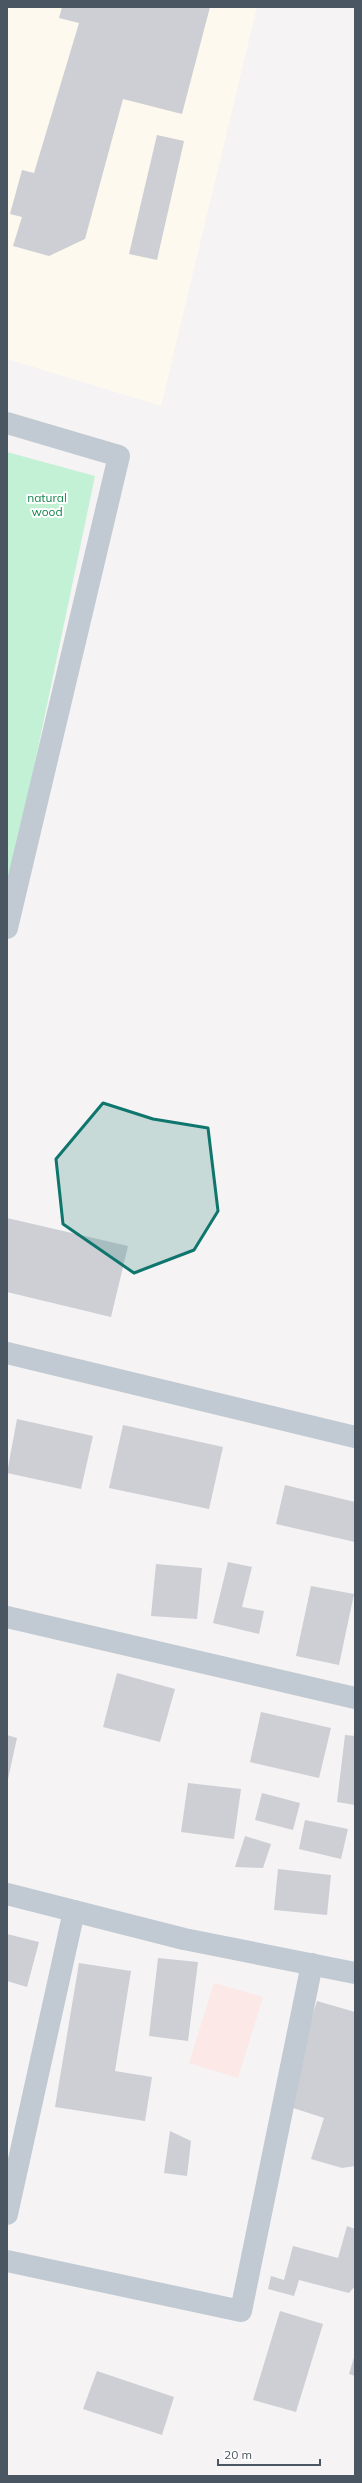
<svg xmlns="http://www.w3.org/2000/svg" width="362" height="2483" viewBox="0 0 362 2483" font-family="Mulish,sans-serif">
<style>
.commercial{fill:#fdf9ef}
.medical{fill:#fce8e6}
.green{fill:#c3f1d5}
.building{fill:#cdcfd5}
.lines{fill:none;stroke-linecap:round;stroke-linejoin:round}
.minor{stroke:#c1cad2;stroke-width:22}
.marked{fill:#0f766e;fill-opacity:0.2;stroke:#0f766e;stroke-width:3;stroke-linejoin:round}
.labels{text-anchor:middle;stroke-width:4;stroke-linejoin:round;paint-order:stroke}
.park-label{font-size:12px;fill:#17864f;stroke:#fff}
</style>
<rect width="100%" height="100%" fill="#f5f3f3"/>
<polygon class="commercial" points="7,7 257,7 161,406 7,359"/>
<polygon class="medical" points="214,1983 263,1997 238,2078 189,2063"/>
<polygon class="green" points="7,452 95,476 7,896"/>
<g class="building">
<polygon points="62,7 210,7 182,114 123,99 85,239 49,256 13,246 22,217 10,214 22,170 34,173 79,23 59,18"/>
<polygon points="157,135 184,141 157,260 129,254"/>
<polygon points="7,1218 128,1246 111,1317 7,1292"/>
<polygon points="17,1419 93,1436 81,1489 7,1473"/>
<polygon points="123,1425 223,1447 209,1509 109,1488"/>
<polygon points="285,1485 355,1502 355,1542 276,1524"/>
<polygon points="228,1562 252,1567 242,1607 264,1611 259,1634 213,1623"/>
<polygon points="156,1564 202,1568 197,1619 151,1616"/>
<polygon points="311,1586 354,1594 339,1665 296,1656"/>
<polygon points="117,1673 175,1689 160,1742 103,1727"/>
<polygon points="261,1712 331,1728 319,1778 250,1762"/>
<polygon points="7,1735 17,1738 8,1779 7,1779"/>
<polygon points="345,1735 355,1736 355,1805 337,1802"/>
<polygon points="188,1783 241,1789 234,1839 181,1832"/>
<polygon points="262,1793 300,1803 293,1830 255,1820"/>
<polygon points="305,1820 348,1829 341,1859 299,1849"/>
<polygon points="245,1836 271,1844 263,1868 235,1867"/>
<polygon points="278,1869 331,1875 327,1915 274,1910"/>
<polygon points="7,1934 39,1942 27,1987 7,1981"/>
<polygon points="158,1958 198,1962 188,2041 149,2036"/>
<polygon points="79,1963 131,1971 115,2071 152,2077 145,2121 55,2107"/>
<polygon points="317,2001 355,2012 355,2166 342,2168 311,2159 324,2118 284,2105"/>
<polygon points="170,2131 191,2141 187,2176 164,2173"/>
<polygon points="347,2226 355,2229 355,2286 349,2293 299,2280 294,2296 268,2289 271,2276 284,2280 293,2246 338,2258"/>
<polygon points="280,2311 323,2324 296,2412 253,2400"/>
<polygon points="355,2354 355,2376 349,2374"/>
<polygon points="97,2371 174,2397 162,2435 83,2409"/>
</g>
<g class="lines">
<g class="minor">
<polyline points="7,423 119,456 7,928"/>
<polyline points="7,1353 355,1437"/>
<polyline points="7,1617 355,1698"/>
<polyline points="7,1894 184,1939 355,1973"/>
<polyline points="7,2214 74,1911"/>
<polyline points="7,2261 241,2311 312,1964"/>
</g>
</g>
<path class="marked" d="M103,1103L153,1119L208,1128L218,1211L194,1250L134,1273L63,1224L56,1159Z"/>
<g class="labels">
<g class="park-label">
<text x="47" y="502">natural<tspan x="47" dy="14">wood</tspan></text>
</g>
</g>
<rect width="362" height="2483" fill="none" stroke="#4a5661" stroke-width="16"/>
<path d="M218 2459v6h102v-6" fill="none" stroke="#4a5661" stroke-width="2"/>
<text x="224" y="2459" font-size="12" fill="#4a5661" stroke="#ffffff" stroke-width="3" paint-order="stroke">20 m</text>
</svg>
